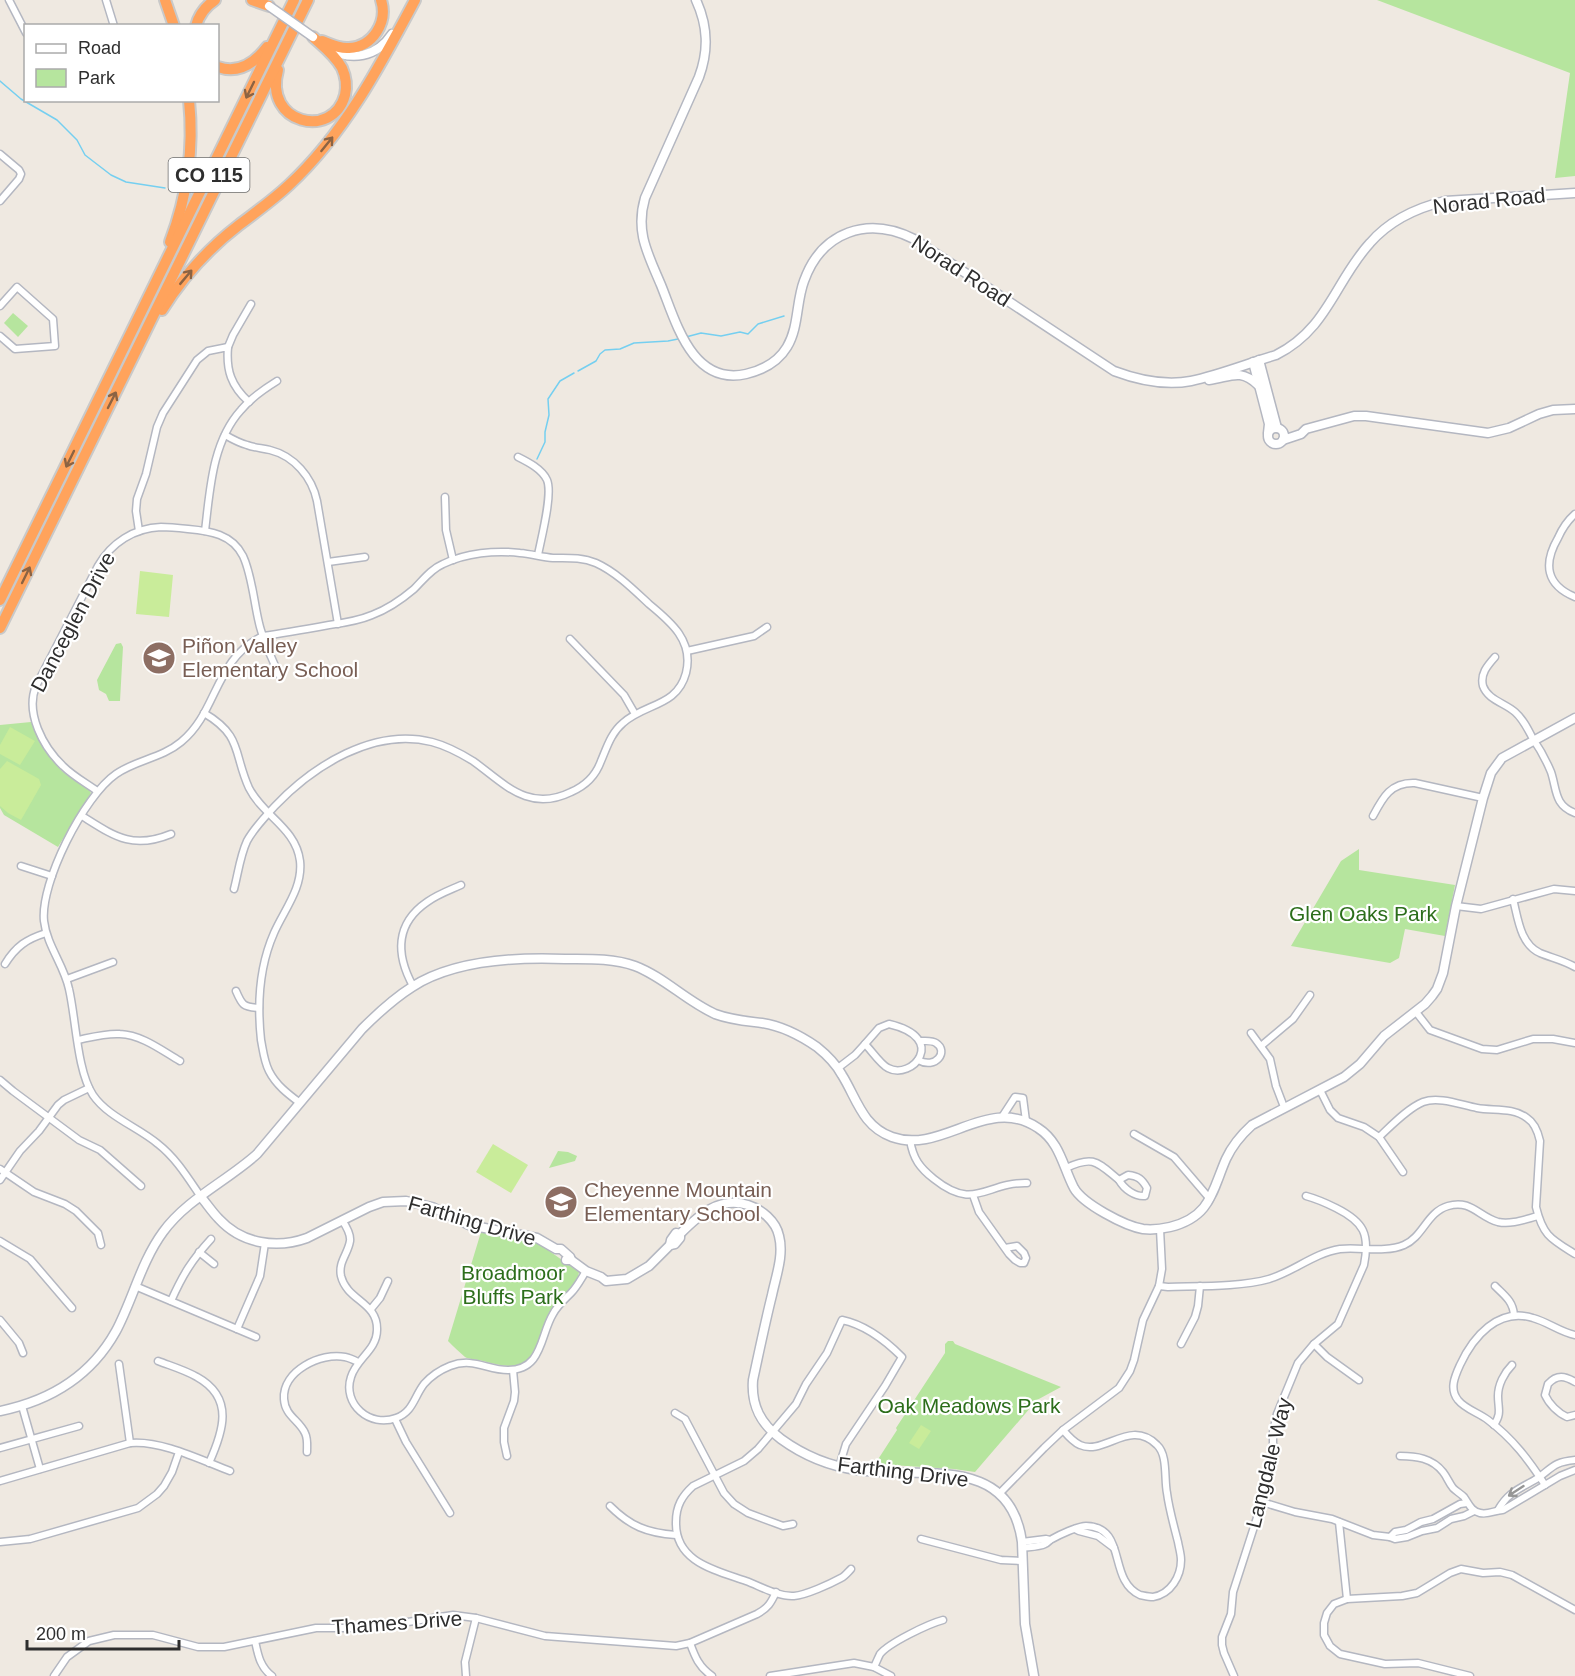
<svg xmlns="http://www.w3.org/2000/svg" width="1575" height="1676" viewBox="0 0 1575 1676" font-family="Arial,sans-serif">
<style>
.green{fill:#b6e59e}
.pitch{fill:#c9ec9a}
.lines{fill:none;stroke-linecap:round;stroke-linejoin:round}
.stream{stroke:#75cff0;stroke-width:1.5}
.street-casing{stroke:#b4b7c1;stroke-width:9}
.secondary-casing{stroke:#b4b7c1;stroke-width:11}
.highway-casing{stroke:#c9c9c9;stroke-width:14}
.street{stroke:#fff;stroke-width:6}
.secondary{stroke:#fff;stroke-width:8}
.highway{stroke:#ffa35c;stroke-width:10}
.secondary-bridge-casing{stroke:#b4b7c1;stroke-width:11;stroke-linecap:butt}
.secondary-bridge{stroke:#fff;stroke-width:8}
.oneway{stroke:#8c6343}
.oneway2{stroke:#969696}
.labels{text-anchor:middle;stroke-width:4.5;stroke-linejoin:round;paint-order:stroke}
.shield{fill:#fff;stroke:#6d6d6d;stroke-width:1.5}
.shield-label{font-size:20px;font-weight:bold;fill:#2e2e2e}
.street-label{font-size:21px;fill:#2e2e2e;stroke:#fff}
.education-label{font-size:21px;fill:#785e54;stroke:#fff;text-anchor:start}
.park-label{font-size:21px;fill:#2c6e1b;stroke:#fff}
</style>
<rect width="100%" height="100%" fill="#efe9e1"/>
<g class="green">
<polygon points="1377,0 1575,0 1575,176 1555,178 1570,73"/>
<polygon points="13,313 28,326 18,337 4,323"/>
<polygon points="121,643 123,647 120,701 109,701 106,694 99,690 97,680 116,644"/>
<path d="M31,722C40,740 48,757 62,771C70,778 80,784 89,790L91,793L58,847L4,815L0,808V725Z"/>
<polygon points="1359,849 1359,870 1455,885 1445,936 1405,929 1399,958 1390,963 1291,946 1341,861"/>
<polygon points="558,1151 568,1152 577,1156 575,1161 549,1168"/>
<path d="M481,1232L523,1238L538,1243L579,1272C577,1288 558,1299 549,1313C542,1325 542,1341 534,1352C522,1372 502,1366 483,1361C477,1359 470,1360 465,1357C459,1352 453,1346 448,1341Z"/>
<polygon points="948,1341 953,1341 955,1344 1061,1387 1037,1400 975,1472 954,1469 875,1464 897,1430 896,1428 945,1353 945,1344"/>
</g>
<g class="pitch">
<polygon points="140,571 173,575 169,617 136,614"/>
<polygon points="10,727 35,741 20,765 0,754 0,745"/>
<polygon points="7,761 39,779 41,785 21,820 8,813 0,806 0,769"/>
<polygon points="493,1144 528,1165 511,1193 476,1172"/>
<polygon points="921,1425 931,1431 919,1449 909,1443"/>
</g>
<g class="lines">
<g class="stream">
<polyline points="0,81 21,99 57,120 77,140 85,155 111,175 126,182 165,188"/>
<polyline points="686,337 701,333 721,336 740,332 748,334 758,324 784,316"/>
<polyline points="578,371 596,361 600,354 605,350 620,349 634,343 668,341 678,339"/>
<polyline points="537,459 545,442 545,432 549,415 548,399 560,381 574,373"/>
</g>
<defs>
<g id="street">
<polyline points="9,0 26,33"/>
<polyline points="106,0 114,26"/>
<polyline points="0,154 19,170 21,174 19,179 0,201"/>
<polyline points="0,306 17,287 53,319 55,346 15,349 0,336"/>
<polyline points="228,347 233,335 251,304"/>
<path d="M225,435C232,439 239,443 247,445C254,448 263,448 270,450C294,456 312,477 317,501L338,624"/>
<path d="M518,457C528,462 542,469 547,480C553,494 541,539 538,555"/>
<polyline points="445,497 446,530 453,560"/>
<path d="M1575,514C1567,521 1562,529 1558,538C1543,564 1546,585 1575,597"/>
<path d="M139,531L136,511L137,499L146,474L157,427L163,413L197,360L208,351L228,347C226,370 231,386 249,402"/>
<path d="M205,531C210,490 212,442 241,410C251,398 264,389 277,381"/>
<polyline points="328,562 365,557"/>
<polyline points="570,639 624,695 635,714"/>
<polyline points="687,651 754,636 767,627"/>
<path d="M1495,657C1487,666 1480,674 1483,686C1488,700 1505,703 1515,712C1523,719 1528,729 1533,739C1540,749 1546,760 1551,772C1557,790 1554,805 1575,813"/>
<path d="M204,713C243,736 233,753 249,788C263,816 296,828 300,861C303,888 284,910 274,933C259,967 257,1003 261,1040C263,1050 264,1061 269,1071C276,1085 288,1094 300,1103"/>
<path d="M97,791C86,783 73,776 63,766C43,747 25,713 36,686L98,566C111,543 134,528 161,527C170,527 179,528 188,529C210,531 232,534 243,556C252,575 254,603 259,623C263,641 272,658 279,675"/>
<path d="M82,816C114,836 132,850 171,834"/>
<path d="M1373,816C1383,797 1391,782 1415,783L1483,798"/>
<polyline points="21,866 52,876"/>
<path d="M1513,899C1518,918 1520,944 1540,953C1552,958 1563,960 1575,967"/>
<polyline points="1456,906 1481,909 1554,889 1575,891"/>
<path d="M5,964C16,946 27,939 46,933"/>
<polyline points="67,979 113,962"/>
<path d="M413,986C396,955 395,924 427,902C438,894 450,890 461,885"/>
<path d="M236,991C242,1005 243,1007 259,1008"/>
<polyline points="1416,1012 1430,1030 1482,1049 1497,1050 1533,1039 1553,1039 1575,1043"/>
<path d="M889,1024C949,1038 912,1081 888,1068C881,1065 871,1050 865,1044L879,1028Z"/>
<polyline points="1251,1033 1270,1059 1276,1086 1284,1107"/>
<path d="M78,1040C92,1037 106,1033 120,1034C142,1035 161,1050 180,1061"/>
<polyline points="1261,1046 1293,1019 1310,995"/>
<path d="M918,1060C936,1070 949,1051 936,1043C932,1040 925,1041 920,1041"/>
<polyline points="838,1068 855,1055 865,1044"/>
<polyline points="0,1080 13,1091 79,1140 100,1150 141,1186"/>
<polyline points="1320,1090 1330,1110 1338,1118 1364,1127 1379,1137 1403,1172"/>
<polyline points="1002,1117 1015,1097 1023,1098 1026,1121"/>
<polyline points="1134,1134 1174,1157 1210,1199"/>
<path d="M1379,1137C1391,1126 1408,1108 1423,1102C1439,1096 1461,1105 1477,1108C1493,1111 1513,1107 1527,1118C1535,1123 1538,1132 1540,1141L1536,1207C1543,1236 1551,1239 1575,1254"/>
<path d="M910,1140C913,1159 920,1168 934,1179C975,1212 986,1182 1027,1183"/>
<path d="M1066,1168C1094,1155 1097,1162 1119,1180"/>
<polyline points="0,1169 34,1192 65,1204 76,1211 98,1233 101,1245"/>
<path d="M1128,1175C1138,1176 1142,1179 1147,1188L1145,1196C1135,1197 1124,1189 1119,1180Z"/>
<polyline points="0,1180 20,1151 39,1131 58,1105 64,1100 89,1088"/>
<polyline points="973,1195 979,1212 1009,1254 1015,1260 1020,1263 1024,1263 1026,1258 1024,1253 1017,1246 1005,1248"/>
<path d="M201,1197C188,1178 176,1158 158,1144C138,1127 108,1117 93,1095C77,1071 76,1019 69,989C64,965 47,946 44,921C40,883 84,796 116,774C136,760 162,758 181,742C218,712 214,659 263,636C285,633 307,629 329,625C344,623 358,621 372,615C388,609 401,600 414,589C423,580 431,569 443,564C466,553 495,550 520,553C531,554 542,557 553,558C568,558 582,557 596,563C616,572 634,590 649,604C671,622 694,641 686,673C677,707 645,703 623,723C611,733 607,747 601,761C596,775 585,786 571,792C528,813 504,783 473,761C460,753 447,746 432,742C374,727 313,766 275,806C265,817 254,828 247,841C240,856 238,874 234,889"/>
<path d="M342,1220C346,1226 351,1234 350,1241C348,1254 338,1262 341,1276C347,1301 378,1302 377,1330C377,1350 356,1359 351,1377C342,1404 370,1428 396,1418C413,1412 414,1397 424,1384C431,1376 440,1370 450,1366C473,1357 487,1370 508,1370C543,1370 540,1335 553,1314C557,1306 564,1300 571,1293C577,1287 581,1279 586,1271"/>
<polyline points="0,1241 30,1259 72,1308"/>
<polyline points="199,1252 214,1264"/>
<polyline points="135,1286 256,1337"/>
<path d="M1159,1286L1168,1287C1198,1286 1241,1287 1269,1279C1293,1272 1314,1253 1340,1249C1361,1247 1385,1253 1404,1245C1423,1237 1427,1212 1448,1206C1471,1199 1479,1217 1498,1222C1511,1225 1526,1219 1538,1216"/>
<path d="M1495,1286C1504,1295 1513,1301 1514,1315"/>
<path d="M171,1301C183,1274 192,1260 211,1239"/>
<polyline points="371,1309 380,1298 388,1281"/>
<polyline points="0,1320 19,1343 23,1353"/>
<polyline points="237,1329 260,1276 265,1243"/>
<polyline points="1181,1344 1195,1317 1198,1306 1200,1286"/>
<polyline points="1314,1344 1327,1357 1359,1380"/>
<path d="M158,1361C171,1366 185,1370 197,1377C235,1398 223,1432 209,1463"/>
<polyline points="119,1364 130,1443"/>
<path d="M1575,1382C1565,1376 1557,1374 1548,1384L1545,1395C1549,1404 1558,1413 1567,1417L1575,1415"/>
<polyline points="22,1406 40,1469"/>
<polyline points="675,1413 685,1419 724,1493 734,1504 748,1513 783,1526 793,1524"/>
<polyline points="395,1419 406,1442 450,1513"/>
<path d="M1494,1425C1502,1413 1498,1409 1498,1396C1498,1385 1504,1373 1512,1365"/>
<polyline points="0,1448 79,1426"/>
<path d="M307,1452C307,1445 308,1439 305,1433C299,1420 285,1416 284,1399C282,1371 321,1352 345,1357C350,1358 354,1360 358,1362"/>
<polyline points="507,1456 504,1442 504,1428 514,1401 515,1392 513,1370"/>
<path d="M1400,1456C1416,1456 1432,1458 1443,1472C1447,1477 1449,1483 1453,1488C1456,1491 1461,1494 1464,1497C1469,1504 1471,1511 1480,1513C1489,1515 1495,1510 1503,1510L1560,1476L1575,1470"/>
<path d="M839,1467L846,1444L885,1386L902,1357C885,1340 866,1325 842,1320L827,1353L806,1384L796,1404L758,1449L744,1461L693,1486C682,1496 676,1506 676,1522C675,1562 715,1570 746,1581C760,1586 778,1597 794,1596C806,1595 830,1584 841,1578C845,1576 848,1572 851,1569"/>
<path d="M0,1481L130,1443C161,1440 201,1460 230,1471"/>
<path d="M1545,1485C1528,1459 1513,1439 1488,1420C1479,1413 1465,1409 1458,1400C1449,1389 1455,1376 1460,1365C1473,1337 1498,1307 1533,1318C1548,1322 1560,1332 1575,1335"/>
<polyline points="999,1494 1044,1448 1063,1430 1119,1388 1130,1371 1134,1360 1143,1320 1159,1286 1162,1269 1160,1229"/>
<polyline points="1262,1502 1295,1512 1332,1519 1373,1535 1390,1537 1395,1539 1407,1537 1422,1531 1437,1528 1451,1519 1464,1516 1474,1511"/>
<path d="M610,1506C630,1526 647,1533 676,1535"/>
<path d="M1498,1510C1509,1491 1520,1489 1538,1478C1553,1467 1554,1462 1575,1460"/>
<polyline points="1339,1522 1347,1599"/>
<polyline points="1075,1529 1079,1531 1098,1536 1114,1548"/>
<polyline points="1390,1537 1395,1532 1406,1530 1421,1522 1433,1519 1460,1504 1467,1503"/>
<polyline points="921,1539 1001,1560 1022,1561"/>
<polyline points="0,1542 30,1539 138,1508 157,1494 164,1486 172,1472 179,1452"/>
<polyline points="1022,1542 1046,1539 1050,1540"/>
<path d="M1022,1548C1029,1547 1039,1547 1045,1544C1048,1543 1049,1540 1052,1539C1059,1535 1078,1526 1086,1526C1128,1527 1107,1580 1140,1595C1145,1596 1149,1597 1153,1597C1171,1594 1181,1576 1181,1560C1181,1554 1179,1548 1178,1542C1174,1526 1169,1509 1167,1493C1164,1479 1168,1455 1157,1445C1130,1418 1104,1456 1080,1445C1073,1442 1068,1436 1063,1430"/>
<path d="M255,1641C258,1655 260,1667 272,1676"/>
<path d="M690,1643C695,1657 699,1667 712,1676"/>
<path d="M874,1667C876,1663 878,1658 880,1654C889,1643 928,1624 943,1620"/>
<path d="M54,1676L67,1657L89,1641L114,1635H153L198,1647H224L316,1628H369L453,1615L476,1618L545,1636L676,1646L690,1643L757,1614C768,1608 771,1603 776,1592"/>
<polyline points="466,1676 465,1662 476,1618"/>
<polyline points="770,1676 854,1663 874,1667 891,1676"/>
<path d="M1234,1676L1224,1653L1222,1645V1637L1231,1614L1233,1592L1262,1502L1273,1451V1432L1277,1414L1298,1363L1314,1344L1338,1324L1364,1265C1370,1234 1364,1222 1336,1208C1326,1203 1317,1199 1306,1196"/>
<polyline points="1470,1676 1418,1663 1385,1664 1340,1654 1330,1646 1324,1635 1324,1623 1327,1613 1334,1604 1347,1599 1402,1596 1417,1593 1450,1573 1461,1569 1483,1573 1500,1572 1512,1575 1575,1610"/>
</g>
<g id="secondary">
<path d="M696,0C708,26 709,50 699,77L645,198C635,232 648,254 661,285C676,322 692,386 746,374C763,370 778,362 787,347C799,327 796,302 804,281C822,231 868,216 914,239L1114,371C1138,380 1165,386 1191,381C1219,375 1249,363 1276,355C1328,329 1335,281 1370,243C1390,220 1416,208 1445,201L1575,193"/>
<path d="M328,48C351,62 377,57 392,34"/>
<polyline points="1259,360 1277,428"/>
<polyline points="1253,362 1269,424 1268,433"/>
<path d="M1209,380C1231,377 1240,368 1258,385"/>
<circle cx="1276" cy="436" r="8"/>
<polyline points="1283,440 1301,434 1306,429 1354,416 1366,416 1488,433 1509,428 1539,414 1553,410 1575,409"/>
<path d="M201,1197C207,1204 212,1212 219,1219C242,1244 277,1249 307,1238L369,1207L383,1202L406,1201L432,1207L469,1225L537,1238L556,1249H561L570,1257L571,1260"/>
<path d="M670,1245L671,1240L676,1233L680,1234C699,1215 719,1196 748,1205C761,1209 776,1221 779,1236C784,1255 776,1276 772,1295C765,1323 759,1352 753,1380C751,1406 761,1424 781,1439C803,1455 829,1466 857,1470C920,1479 1010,1453 1022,1542L1025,1624L1034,1676"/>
<polyline points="566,1260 571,1260 586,1271 601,1277 606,1281 627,1279 649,1266 670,1245 675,1244 680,1238 680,1234"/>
<path d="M0,1411C49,1401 91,1376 116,1331C133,1299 141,1262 163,1232C187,1199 227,1181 257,1154L362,1029C377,1014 393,999 412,987C454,960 516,957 565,959C588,959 613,958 635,966C664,977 686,1001 715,1014C731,1020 746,1021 762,1023C782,1026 801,1036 817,1047C827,1055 836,1064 842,1075C857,1099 862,1126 892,1137C942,1155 988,1094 1038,1128C1060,1142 1063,1167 1074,1188C1083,1204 1125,1226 1143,1229C1152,1230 1161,1229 1170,1227C1211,1217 1212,1191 1226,1159C1232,1146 1241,1135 1252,1125L1344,1077L1360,1064L1384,1036L1425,1004L1432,996L1437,989L1443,973L1456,906L1483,798L1491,773L1502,758L1575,718"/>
</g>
<g id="highway">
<polyline points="165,0 174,26"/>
<polyline points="252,0 269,6"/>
<path d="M196,26C199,14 206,6 215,0"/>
<path d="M322,41C330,44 339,49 349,48C373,47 388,22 381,0"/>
<path d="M218,67C238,74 254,64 267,47"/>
<path d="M278,70C263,124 333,140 345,95C347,86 346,77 342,68C335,55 323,46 313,37"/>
<path d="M170,242C187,197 194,148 189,100"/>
<path d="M162,310C182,278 209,248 239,225C256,212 273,200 289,185C344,134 380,66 415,0"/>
<polyline points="0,600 294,0"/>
<polyline points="0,628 308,0"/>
</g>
</defs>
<use href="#street" class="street-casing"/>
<use href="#secondary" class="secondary-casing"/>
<use href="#highway" class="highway-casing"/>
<use href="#street" class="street"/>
<use href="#secondary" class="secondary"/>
<use href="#highway" class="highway"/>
<defs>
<polyline id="secondary-bridge" points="269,6 313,37"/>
</defs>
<use href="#secondary-bridge" class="secondary-bridge-casing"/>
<use href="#secondary-bridge" class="secondary-bridge"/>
</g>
<defs><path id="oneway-shaft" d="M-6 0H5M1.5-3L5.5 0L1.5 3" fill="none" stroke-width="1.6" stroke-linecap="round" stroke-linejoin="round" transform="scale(1.5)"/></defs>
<g class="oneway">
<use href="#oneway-shaft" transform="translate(250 90) rotate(116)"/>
<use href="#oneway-shaft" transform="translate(327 144) rotate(-51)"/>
<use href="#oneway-shaft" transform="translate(186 277) rotate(-50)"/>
<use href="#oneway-shaft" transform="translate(112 400) rotate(-63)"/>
<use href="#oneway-shaft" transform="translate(70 459) rotate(116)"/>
<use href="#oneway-shaft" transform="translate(26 575) rotate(-64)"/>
</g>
<use class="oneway2" href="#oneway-shaft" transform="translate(1516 1491) rotate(147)"/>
<defs>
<symbol id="school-disc" viewBox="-11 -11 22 22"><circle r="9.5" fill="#8d6e63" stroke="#fff"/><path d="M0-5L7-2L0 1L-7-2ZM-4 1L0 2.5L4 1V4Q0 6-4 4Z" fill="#fff"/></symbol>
</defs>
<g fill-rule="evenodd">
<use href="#school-disc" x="140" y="639" width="38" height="38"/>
<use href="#school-disc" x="542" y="1183" width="38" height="38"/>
</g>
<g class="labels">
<rect class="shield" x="168.5" y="158" width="81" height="34" rx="4.5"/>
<g class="shield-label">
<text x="209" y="182">CO 115</text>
</g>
<g class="street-label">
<text transform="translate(1489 201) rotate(-6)" y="7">Norad Road</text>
<text transform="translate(961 271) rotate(33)" y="7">Norad Road</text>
<text transform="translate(73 622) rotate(-62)" y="7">Danceglen Drive</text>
<text transform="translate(472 1221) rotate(16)" y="7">Farthing Drive</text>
<text transform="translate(1269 1463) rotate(-76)" y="7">Langdale Way</text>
<text transform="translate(903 1472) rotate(7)" y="7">Farthing Drive</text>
<text transform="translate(397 1623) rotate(-4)" y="7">Thames Drive</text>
</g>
<g class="education-label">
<text x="182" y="653">Piñon Valley<tspan x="182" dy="24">Elementary School</tspan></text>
<text x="584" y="1197">Cheyenne Mountain<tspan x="584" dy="24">Elementary School</tspan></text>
</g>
<g class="park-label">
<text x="1363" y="921">Glen Oaks Park</text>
<text x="513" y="1280">Broadmoor<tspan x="513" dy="24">Bluffs Park</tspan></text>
<text x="969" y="1413">Oak Meadows Park</text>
</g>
</g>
<rect x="24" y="24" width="195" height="78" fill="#ffffff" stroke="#ababab" stroke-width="1.5"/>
<rect x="36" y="44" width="30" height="9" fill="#ffffff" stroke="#ababab" stroke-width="1.5"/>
<text x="78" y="54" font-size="18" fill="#2e2e2e">Road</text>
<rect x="36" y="69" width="30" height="18" fill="#b6e59e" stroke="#ababab" stroke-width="1.5"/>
<text x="78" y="84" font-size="18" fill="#2e2e2e">Park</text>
<path d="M27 1640v9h152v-9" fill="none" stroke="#2e2e2e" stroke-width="3"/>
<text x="36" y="1640" font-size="18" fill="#2e2e2e" stroke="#ffffff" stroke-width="4.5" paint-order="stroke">200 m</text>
</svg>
